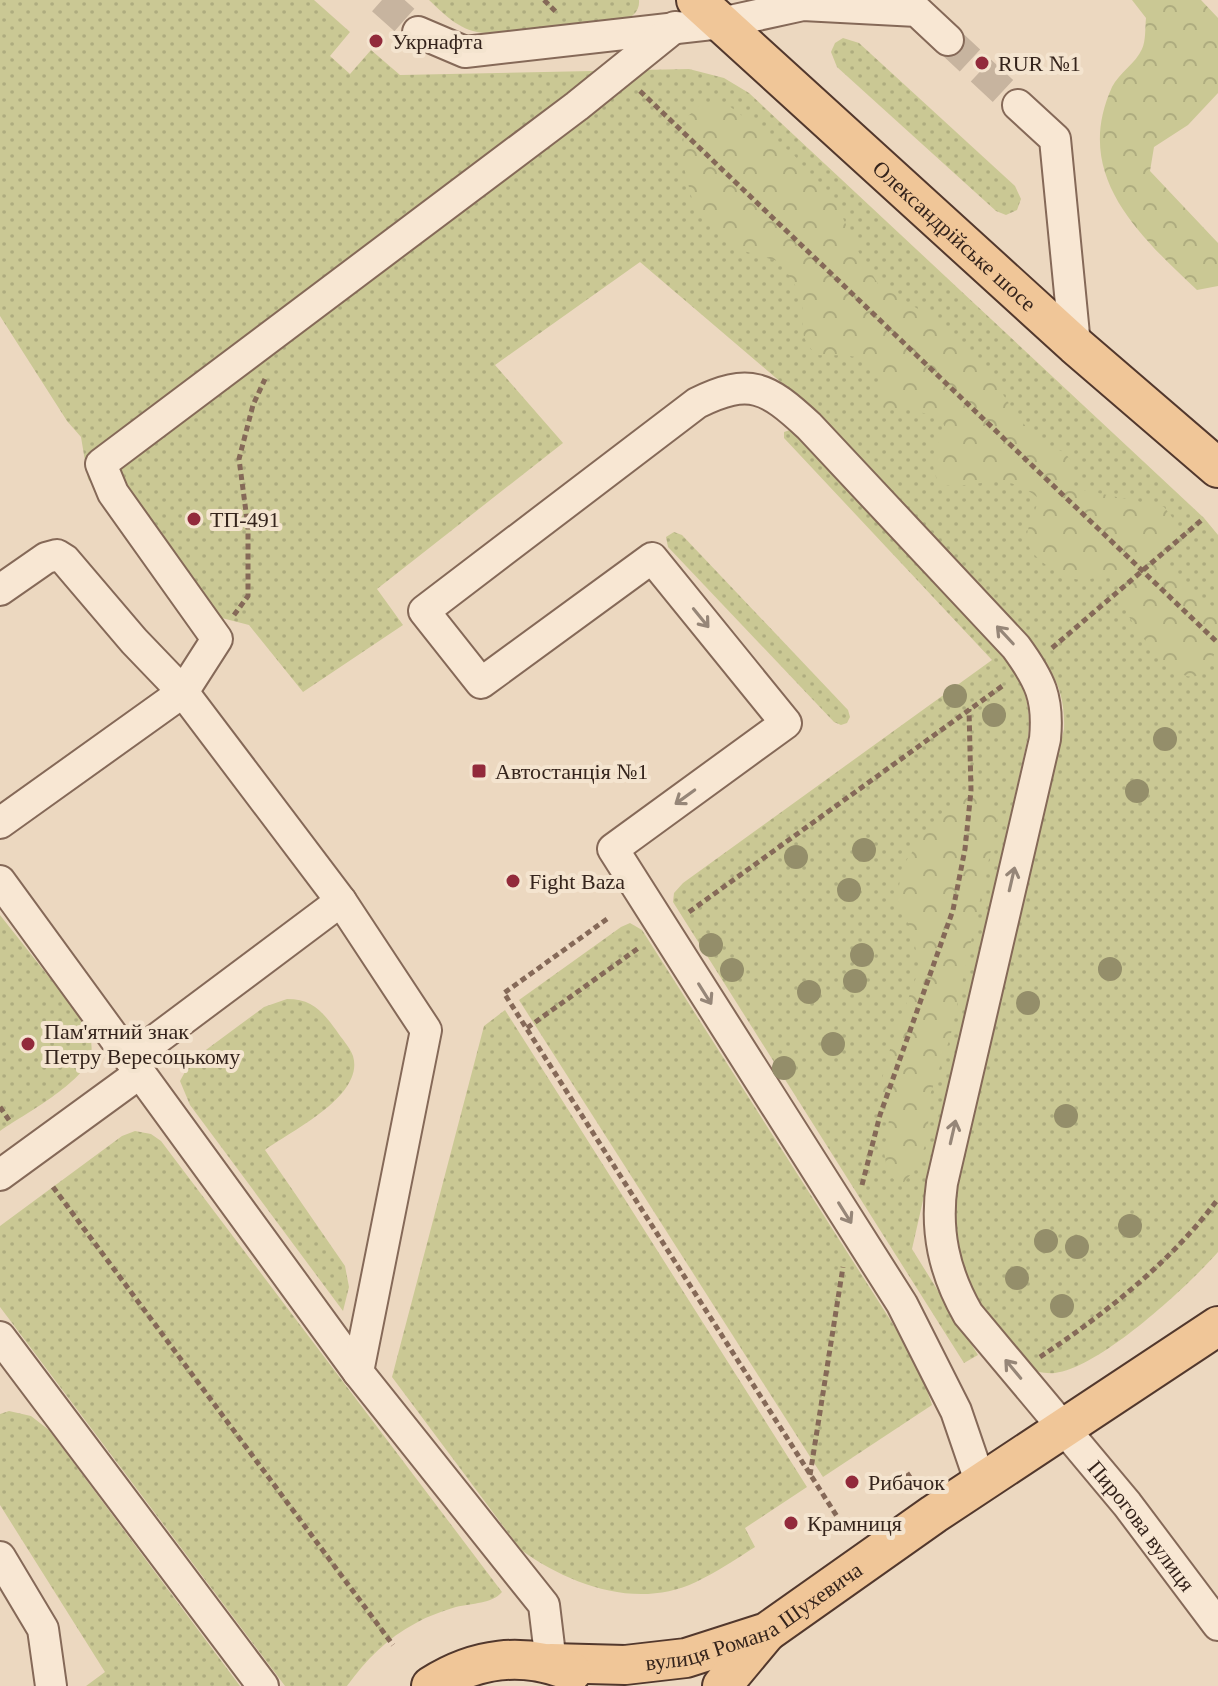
<svg xmlns="http://www.w3.org/2000/svg" width="1218" height="1686" viewBox="0 0 1218 1686" font-family="'Times New Roman',serif">
<style>
.grass{fill:url(#grass-dots)}
.forest{fill:url(#forest-crowns)}
.lines{fill:none;stroke-linecap:round;stroke-linejoin:round}
.minor-tunnel{stroke:#c7b49f;stroke-width:30;stroke-dasharray:30 15;stroke-linecap:butt}
.minor-casing{stroke:#856958;stroke-width:34}
.major-casing{stroke:#52382d;stroke-width:42}
.path{stroke:#856958;stroke-width:5;stroke-dasharray:6 4;stroke-linecap:butt}
.minor{stroke:#f8e7d3;stroke-width:30}
.major{stroke:#f0c698;stroke-width:38}
.tree{fill:#948e6a}
.oneway{stroke:#968678}
.poi-dot{fill:#922a3b;stroke:#f4e4cf;stroke-width:3}
.labels{text-anchor:middle;stroke-width:8;stroke-linejoin:round;paint-order:stroke}
.poi-label{font-size:22px;fill:#35241c;stroke:#f4e4cf;text-anchor:start}
.street-label{font-size:22px;fill:#35241c;stroke:#f4e4cf}
</style>
<defs>
<pattern id="grass-dots" width="8" height="8" patternUnits="userSpaceOnUse" patternTransform="scale(2)"><rect width="8" height="8" fill="#cac894"/><path d="M2 2h.1M6 6h.1" fill="none" stroke="#aeac7f" stroke-width="1.8" stroke-linecap="round"/></pattern>
<pattern id="forest-crowns" width="20" height="18" patternUnits="userSpaceOnUse" patternTransform="scale(2)"><rect width="20" height="18" fill="#cac894"/><path d="M2 6a3 3 0 1 1 6 0M12 15a3 3 0 1 1 6 0" fill="none" stroke="#aeac7f"/></pattern>
</defs>
<rect width="100%" height="100%" fill="#ecd8c0"/>
<g class="grass">
<path d="M0,0H314L350,32L330,56L350,74L371,50L400,75L689,69L724,78L749,93L1204,518L1218,535V1252C1187,1287 1101,1367 1055,1373C1044,1374 1035,1371 1025,1367L970,1295L954,1245V1192L1064,729C1066,683 1046,661 1018,628L810,407L640,262L495,365L563,443L377,589L403,625L303,692L249,625L183,608L88,479L81,437L67,421L0,316Z"/>
<path d="M429,0H639C640,10 633,17 624,20L486,33C461,32 446,16 429,0Z"/>
<polygon points="843,38 859,43 1015,186 1021,199 1017,210 1006,215 996,211 837,67 831,52 835,43"/>
<path d="M790,430L1002,654C1023,679 1032,704 1028,737L912,1249L978,1355L964,1363L673,902L674,893L683,883L992,660L784,438V432Z"/>
<polygon points="674,532 682,535 848,710 850,717 847,723 841,725 834,722 668,547 666,537"/>
<path d="M0,915L86,1024C90,1034 93,1044 91,1055C85,1082 23,1115 0,1131Z"/>
<polygon points="630,923 642,930 905,1343 921,1373 932,1405 823,1477 519,1000 621,927"/>
<path d="M287,999C312,999 322,1011 336,1030C341,1038 350,1047 353,1056C365,1096 291,1131 265,1150L345,1266L349,1287L343,1311L190,1105L180,1081L191,1061L264,1007Z"/>
<path d="M505,1010L807,1487L745,1528L755,1547C736,1559 717,1572 696,1582C637,1610 570,1585 521,1550L392,1377L484,1026Z"/>
<path d="M135,1131L151,1134L161,1141L502,1592C492,1604 472,1603 456,1607C443,1611 428,1616 416,1623C387,1638 366,1660 347,1686H285L0,1307V1226L122,1136Z"/>
<polygon points="9,1411 31,1416 49,1430 240,1686 86,1686 105,1672 0,1505 0,1414"/>
</g>
<g class="forest">
<path d="M1132,0H1201L1218,18V93L1188,125L1154,147L1150,171L1218,243V286L1197,290C1139,235 1072,175 1112,87C1119,73 1136,63 1142,49C1146,41 1145,27 1146,18Z"/>
<path d="M703,102H724L793,154L837,205L858,251L878,284L934,319L982,363L1020,420L1043,444L1064,452L1070,459L1073,467L1070,479L1074,488L1164,507L1176,522L1175,537L1166,554C1177,599 1194,585 1218,612C1218,636 1218,668 1196,676C1175,683 1140,636 1130,618C1119,601 1126,590 1107,576C1098,577 1084,581 1075,579C1060,576 1029,557 1027,541C1025,528 1037,512 1038,498C1003,468 979,490 941,485C926,466 936,447 945,427L940,418L913,410L888,409L879,406C878,396 882,382 878,373C870,351 836,356 817,355C793,333 808,321 800,296C796,285 787,273 781,262L737,249L694,207L681,156L687,117Z"/>
<polygon points="976,793 990,801 998,818 950,1038 930,1095 927,1140 917,1167 904,1182 896,1181 888,1174 884,1152 889,1120 880,1086 892,1042 920,967 911,929 897,899 902,867 925,833 947,809 963,797"/>
</g>
<g class="lines">
<g class="minor-tunnel">
<polyline points="382,0 418,32"/>
<polyline points="948,40 1018,105"/>
</g>
<defs>
<g id="minor">
<polyline points="418,32 465,52 721,23 803,5 917,11 948,40"/>
<polyline points="1018,105 1055,139 1075,345"/>
<polyline points="0,590 46,558 57,555 65,560 134,641 183,692 217,639 113,493 101,464 577,106 675,27"/>
<polyline points="0,823 183,692 341,901"/>
<polyline points="0,881 358,1372 544,1605 551,1663"/>
<polyline points="130,1059 341,901 426,1030 358,1372"/>
<polyline points="0,1175 140,1073"/>
<polyline points="0,1337 263,1686"/>
<path id="s1" d="M981,1484L956,1411L902,1304L613,849L786,723L652,558L481,683L424,611L697,403C750,377 767,387 809,426L1016,647C1040,680 1049,698 1045,739L942,1183C935,1231 944,1272 968,1314L1127,1504L1218,1625"/>
<polyline points="0,1557 43,1629 51,1686"/>
</g>
<g id="major">
<path id="s2" d="M696,0L1075,345L1218,468"/>
<path id="s3" d="M551,1663L625,1665L686,1658L767,1632L934,1514L1218,1326"/>
<path d="M431,1686C475,1658 523,1651 572,1672"/>
<polyline points="722,1686 766,1633"/>
</g>
</defs>
<use href="#minor" class="minor-casing"/>
<use href="#major" class="major-casing"/>
<g class="path">
<polyline points="544,0 557,13"/>
<polyline points="640,91 1218,643"/>
<polyline points="234,615 248,596 248,527 239,459 253,405 265,379"/>
<polyline points="1052,648 1204,518"/>
<polyline points="689,912 1005,684"/>
<polyline points="607,919 504,993 838,1518"/>
<polyline points="527,1028 640,947"/>
<polyline points="0,1107 11,1123"/>
<polyline points="862,1185 880,1115 953,910 965,849 971,791 969,709"/>
<polyline points="53,1187 393,1645"/>
<path d="M1040,1357C1105,1314 1171,1262 1218,1199"/>
<polyline points="907,1473 916,1486"/>
<polyline points="810,1475 843,1267"/>
</g>
<use href="#minor" class="minor"/>
<use href="#major" class="major"/>
</g>
<g class="tree">
<circle cx="955" cy="696" r="12"/>
<circle cx="994" cy="715" r="12"/>
<circle cx="1165" cy="739" r="12"/>
<circle cx="1137" cy="791" r="12"/>
<circle cx="864" cy="850" r="12"/>
<circle cx="796" cy="857" r="12"/>
<circle cx="849" cy="890" r="12"/>
<circle cx="711" cy="945" r="12"/>
<circle cx="862" cy="955" r="12"/>
<circle cx="1110" cy="969" r="12"/>
<circle cx="732" cy="970" r="12"/>
<circle cx="855" cy="981" r="12"/>
<circle cx="809" cy="992" r="12"/>
<circle cx="1028" cy="1003" r="12"/>
<circle cx="833" cy="1044" r="12"/>
<circle cx="784" cy="1068" r="12"/>
<circle cx="1066" cy="1116" r="12"/>
<circle cx="1130" cy="1226" r="12"/>
<circle cx="1046" cy="1241" r="12"/>
<circle cx="1077" cy="1247" r="12"/>
<circle cx="1017" cy="1278" r="12"/>
<circle cx="1062" cy="1306" r="12"/>
</g>
<defs><path id="oneway-shaft" d="M-6 0H5M1.5-3L5.5 0L1.5 3" fill="none" stroke-width="1.6" stroke-linecap="round" stroke-linejoin="round" transform="scale(2)"/></defs>
<g class="oneway">
<use href="#oneway-shaft" transform="translate(701 618) rotate(51)"/>
<use href="#oneway-shaft" transform="translate(1005 635) rotate(-133)"/>
<use href="#oneway-shaft" transform="translate(685 797) rotate(144)"/>
<use href="#oneway-shaft" transform="translate(1012 879) rotate(-77)"/>
<use href="#oneway-shaft" transform="translate(705 994) rotate(58)"/>
<use href="#oneway-shaft" transform="translate(953 1132) rotate(-77)"/>
<use href="#oneway-shaft" transform="translate(845 1213) rotate(58)"/>
<use href="#oneway-shaft" transform="translate(1013 1369) rotate(-130)"/>
</g>
<g class="poi-dot">
<circle cx="376" cy="41" r="8"/>
<circle cx="982" cy="63" r="8"/>
<circle cx="194" cy="519" r="8"/>
<rect x="471" y="763" width="16" height="16" rx="4"/>
<circle cx="513" cy="881" r="8"/>
<circle cx="28" cy="1044" r="8"/>
<circle cx="852" cy="1482" r="8"/>
<circle cx="791" cy="1523" r="8"/>
</g>
<g class="labels">
<g class="poi-label">
<text x="392" y="49">Укрнафта</text>
<text x="998" y="71">RUR №1</text>
<text x="210" y="527">ТП-491</text>
<text x="495" y="779">Автостанція №1</text>
<text x="529" y="889">Fight Baza</text>
<text x="44" y="1039">Пам'ятний знак<tspan x="44" dy="25">Петру Вересоцькому</tspan></text>
<text x="868" y="1490">Рибачок</text>
<text x="807" y="1531">Крамниця</text>
</g>
<g class="street-label">
<text dy="8" stroke="none"><textPath href="#s2" startOffset="350">Олександрійське шосе</textPath></text>
<text dy="8" stroke="none"><textPath href="#s1" startOffset="3204">Пирогова вулиця</textPath></text>
<text dy="8" stroke="none"><textPath href="#s3" startOffset="214">вулиця Романа Шухевича</textPath></text>
</g>
</g>
</svg>
